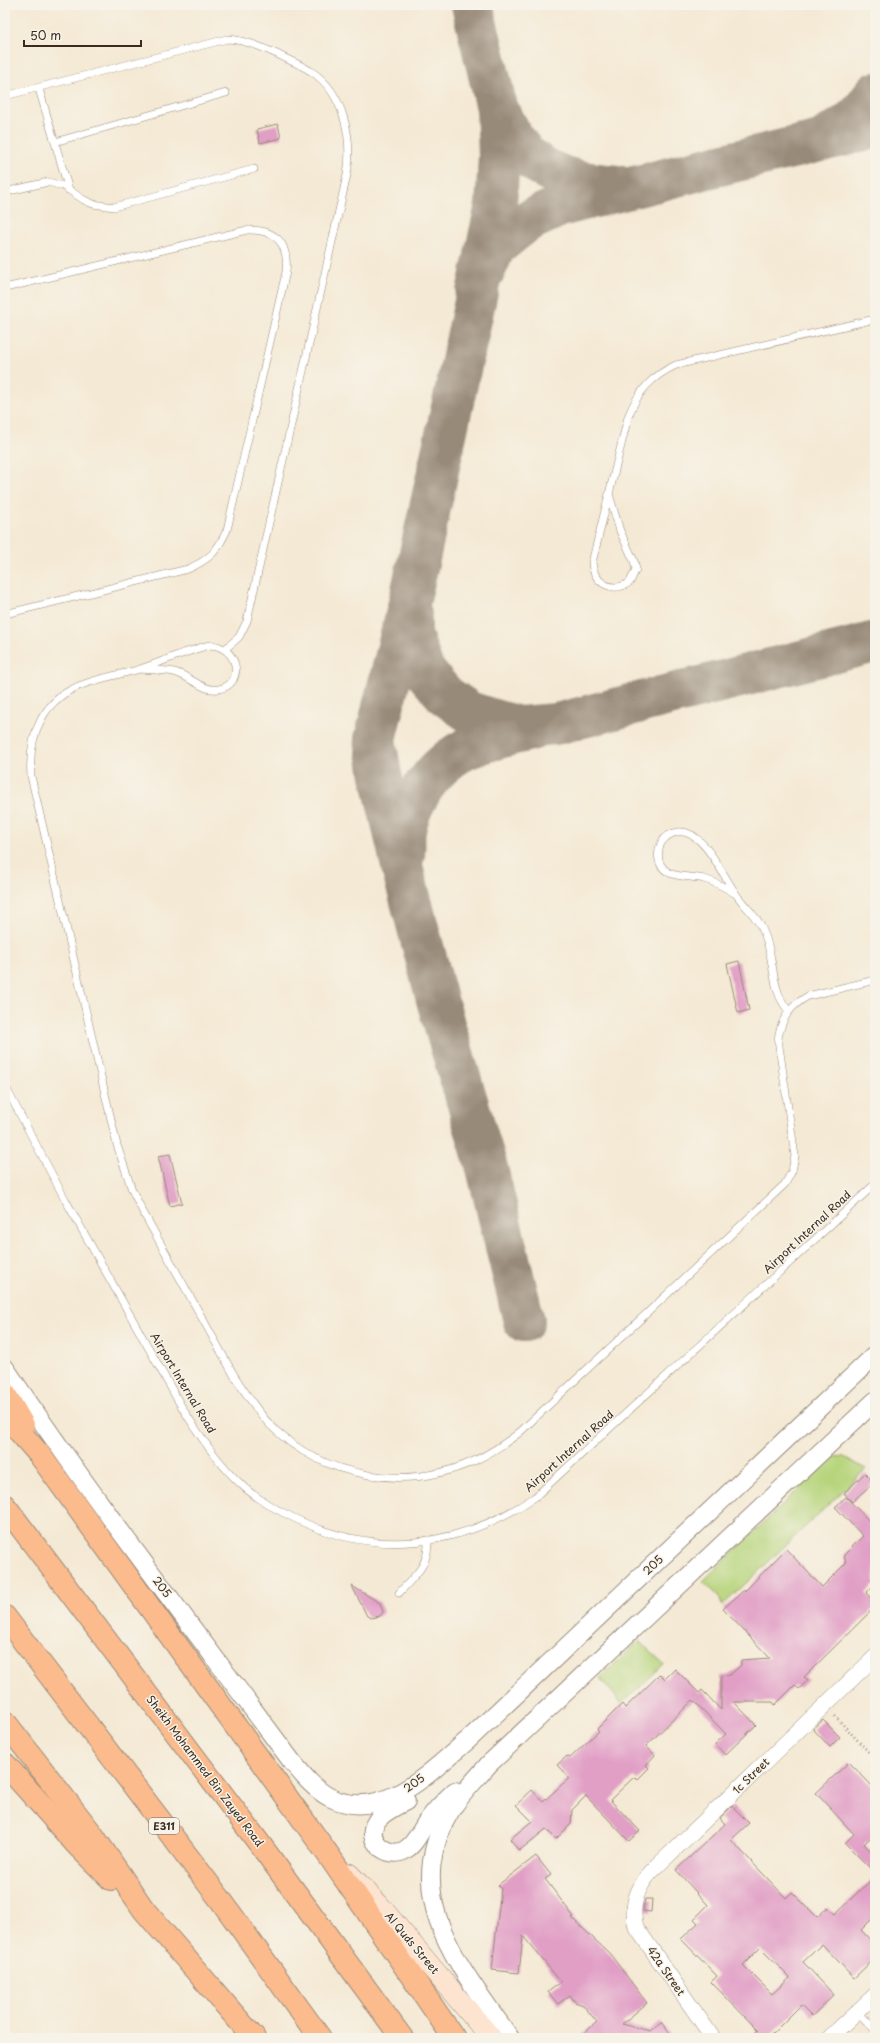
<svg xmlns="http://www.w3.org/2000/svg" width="880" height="2043" viewBox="0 0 880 2043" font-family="'Playpen Sans',sans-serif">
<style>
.green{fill:#b6d47a;stroke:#787f4c}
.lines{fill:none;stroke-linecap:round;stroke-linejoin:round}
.taxiway{stroke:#988a79;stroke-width:42}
.building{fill:#e19fc6;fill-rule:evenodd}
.service-casing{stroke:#988a79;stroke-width:8}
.minor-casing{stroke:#988a79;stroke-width:16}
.tertiary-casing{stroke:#988a79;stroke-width:20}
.secondary-casing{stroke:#988a79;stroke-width:22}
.trunk-casing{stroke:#988a79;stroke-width:24}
.motorway-casing{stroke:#988a79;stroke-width:24}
.path{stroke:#988a79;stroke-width:2.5;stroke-dasharray:1 3;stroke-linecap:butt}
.service{stroke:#fff;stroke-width:7}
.minor{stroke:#fff;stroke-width:15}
.tertiary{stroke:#fff;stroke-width:18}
.secondary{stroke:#fde4d1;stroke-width:21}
.trunk{stroke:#fbbb8d;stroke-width:22}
.motorway{stroke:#fbbb8d;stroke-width:22}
.labels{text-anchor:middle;stroke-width:3;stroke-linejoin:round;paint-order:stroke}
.shield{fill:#f7f3e8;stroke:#73665b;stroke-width:1}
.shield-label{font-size:10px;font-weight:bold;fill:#3b2a1e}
.street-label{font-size:11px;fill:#3b2a1e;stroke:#f7f3e8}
</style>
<rect width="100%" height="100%" fill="#f7f3e8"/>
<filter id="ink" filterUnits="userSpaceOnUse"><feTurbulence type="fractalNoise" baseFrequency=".025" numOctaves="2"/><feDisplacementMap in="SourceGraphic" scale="8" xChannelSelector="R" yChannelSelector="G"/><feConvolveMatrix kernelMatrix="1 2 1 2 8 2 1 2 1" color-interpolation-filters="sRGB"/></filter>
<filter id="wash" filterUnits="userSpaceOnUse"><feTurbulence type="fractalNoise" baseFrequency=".012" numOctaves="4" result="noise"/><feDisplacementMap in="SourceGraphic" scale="16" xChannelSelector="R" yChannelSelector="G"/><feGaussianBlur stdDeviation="0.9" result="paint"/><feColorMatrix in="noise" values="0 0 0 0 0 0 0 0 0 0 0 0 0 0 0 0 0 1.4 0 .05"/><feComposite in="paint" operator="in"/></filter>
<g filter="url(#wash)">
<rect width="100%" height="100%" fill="#f4e9d4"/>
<g class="green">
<polygon points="833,1456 844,1457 866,1469 722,1606 720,1598 703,1581"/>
<polygon points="639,1641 664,1664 622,1704 600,1678"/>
</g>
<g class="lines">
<g class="taxiway">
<polyline points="472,5 497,108 499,157 496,205 411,595 375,739 381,775 404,875 439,1007 487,1168 524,1321"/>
<path d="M497,108C507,126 517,149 534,161C558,180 590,184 619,186"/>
<path d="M828,136C851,124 861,115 875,93"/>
<polyline points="485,270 495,247 526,222 560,206 716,166 875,128"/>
<polyline points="411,614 411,635 424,671 446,696 469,712 497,721 519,727 556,724 875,642"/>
<path d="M404,855C405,847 404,838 405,830C411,799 433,768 460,752C482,740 509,736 533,729"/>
</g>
</g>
<g id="blocks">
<g class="building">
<polygon points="278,124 281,138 260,143 257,129"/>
<polygon points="739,961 749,1010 738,1013 727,964"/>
<polygon points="170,1154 182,1203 170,1206 158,1156"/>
<polygon points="865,1473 874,1482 852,1502 844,1493"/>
<polygon points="846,1497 873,1525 875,1524 875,1584 866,1593 875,1602 875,1607 804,1677 808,1680 799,1689 795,1685 775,1705 773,1702 734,1702 756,1725 725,1755 715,1744 726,1734 693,1700 646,1746 655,1755 646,1765 649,1768 637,1780 634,1777 610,1800 640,1831 629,1841 586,1796 572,1810 571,1824 556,1839 546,1829 519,1851 510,1839 532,1821 516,1805 532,1790 543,1802 569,1778 557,1765 567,1756 570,1758 599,1731 597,1729 622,1704 625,1708 660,1674 665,1679 675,1669 699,1693 702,1690 721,1710 721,1676 730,1675 741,1665 741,1660 770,1658 723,1609 744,1590 745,1591 786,1549 822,1587 846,1563 844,1555 863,1536 835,1507"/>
<polygon points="352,1586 380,1603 383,1612 380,1616 371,1618 367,1616"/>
<polygon points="823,1720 840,1737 830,1747 813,1729"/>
<polygon points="849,1762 875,1789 875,1833 864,1844 875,1855 875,1873 845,1843 854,1834 816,1793"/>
<path d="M732,1806L749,1823L731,1840L786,1898L792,1892L817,1917L828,1907L835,1914L875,1876V1916L861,1930L875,1945V1958L854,1978L822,1944L803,1962L834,1995L812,2016L801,2005L768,2038H750L758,2030L711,1982L717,1976L681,1939L698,1923L694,1919L708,1905L676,1870L725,1824L720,1818ZM760,1948L790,1978L772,1994L743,1965Z"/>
<polygon points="536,1856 551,1875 545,1879 574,1917 572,1918 610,1954 647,2003 622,2024 650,2031 661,2022 673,2038 578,2038 597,2022 583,2005 575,2002 570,1995 558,2004 548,1992 561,1982 523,1936 519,1973 492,1970 501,1888 498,1885"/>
<polygon points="645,1899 652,1899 651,1912 643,1911"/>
</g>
</g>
</g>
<g filter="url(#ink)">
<use href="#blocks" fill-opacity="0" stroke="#988a79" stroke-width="1"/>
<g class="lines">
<defs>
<g id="service">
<polyline points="39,89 69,190"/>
<path d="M5,96L227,39C246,40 261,47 279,55C290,61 302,65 312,72C344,93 353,139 347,175L247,621L239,637L225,649"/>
<polyline points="55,142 226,93"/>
<polyline points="5,192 48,182 63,186 84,200 93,204 114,207 254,169"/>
<path d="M5,288L247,230C276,229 289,243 286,272L227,530C217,552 210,559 188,569L5,614"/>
<path d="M609,494L620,531L634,561L636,569L630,582C612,594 594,583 592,563L628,417C638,391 652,376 676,365L875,319"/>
<path d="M140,669C151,670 163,670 174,672C190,676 203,692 219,689C246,684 238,646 210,645C186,651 164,661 140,669C123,674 105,677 87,683C43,697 28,734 31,776L117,1145L132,1190L143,1212L235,1377C246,1394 257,1411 271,1426C324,1478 406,1492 474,1461C491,1453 506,1443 520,1432L785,1184L792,1171L795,1156L778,1039C781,1019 790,1006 808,996L875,980"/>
<path d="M734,893C725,887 715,882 704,879C688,875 666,880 659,861C658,855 658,849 661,843C665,837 671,833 678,832C703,829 722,874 734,891C743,906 758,916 764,933C775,958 770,989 788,1010"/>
<path d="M5,1086L66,1201L180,1404C199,1435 218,1464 245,1488C259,1500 277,1510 294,1518C376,1559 461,1547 535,1497L875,1184"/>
<path d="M399,1593C415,1575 429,1566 428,1540"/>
<polyline points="858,2012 875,2030"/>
</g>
<g id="minor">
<path d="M713,2038L636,1927C630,1905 637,1888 651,1872L875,1657"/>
<polyline points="829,2038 875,1995"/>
</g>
<g id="tertiary">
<path d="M5,1368C96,1503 196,1632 293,1763C303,1775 314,1789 329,1797C382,1824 431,1771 468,1740L875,1355"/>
<path d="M406,1801C396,1806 382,1812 376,1822C364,1840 388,1860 405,1850C415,1844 420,1832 426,1823C434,1812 444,1801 455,1791"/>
<path d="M510,2038C461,1967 397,1897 452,1808C463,1792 477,1778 489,1764L875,1401"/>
</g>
<polyline id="secondary" points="349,1874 379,1905 491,2038"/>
<g id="trunk">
<polyline points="5,1394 23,1425"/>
<polyline points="5,1415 39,1454 327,1853 454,2038"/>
</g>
<g id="motorway">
<polyline points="5,1506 262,1847 402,2038"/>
<polyline points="5,1617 220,1899 320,2038"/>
<polyline points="5,1722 92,1834 144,1910 254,2038"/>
<polyline points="5,1764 77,1845 111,1879"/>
</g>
</defs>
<use href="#service" class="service-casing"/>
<use href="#minor" class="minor-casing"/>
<use href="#tertiary" class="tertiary-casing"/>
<use href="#secondary" class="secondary-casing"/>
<use href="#trunk" class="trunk-casing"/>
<use href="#motorway" class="motorway-casing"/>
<polyline class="path" points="835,1716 875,1759"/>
<use href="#service" class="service"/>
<use href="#minor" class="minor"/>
<use href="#tertiary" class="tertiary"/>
<use href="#secondary" class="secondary"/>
<use href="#trunk" class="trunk"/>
<use href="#motorway" class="motorway"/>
</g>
</g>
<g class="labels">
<rect class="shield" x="149" y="1818" width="30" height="16" rx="3"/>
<g class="shield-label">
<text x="164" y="1830">E311</text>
</g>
<g class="street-label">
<text transform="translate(807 1232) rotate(-43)" y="4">Airport Internal Road</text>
<text transform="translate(183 1383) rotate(59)" y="4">Airport Internal Road</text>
<text transform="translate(569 1451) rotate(-42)" y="4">Airport Internal Road</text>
<text transform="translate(653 1565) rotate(-43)" y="4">205</text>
<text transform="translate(162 1587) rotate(53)" y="4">205</text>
<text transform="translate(205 1771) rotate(53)" y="4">Sheikh Mohammed Bin Zayed Road</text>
<text transform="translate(751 1776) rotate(-44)" y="4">1c Street</text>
<text transform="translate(414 1783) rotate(-36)" y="4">205</text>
<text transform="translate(412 1943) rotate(50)" y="4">Al Quds Street</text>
<text transform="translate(666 1971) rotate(55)" y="4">42a Street</text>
</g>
</g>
<rect width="880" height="2043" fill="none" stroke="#f7f3e8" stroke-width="20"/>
<path d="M24 40v6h117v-6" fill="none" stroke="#3b2a1e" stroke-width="2"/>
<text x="30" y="40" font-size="12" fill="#3b2a1e" stroke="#f7f3e8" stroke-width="3" paint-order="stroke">50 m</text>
</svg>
